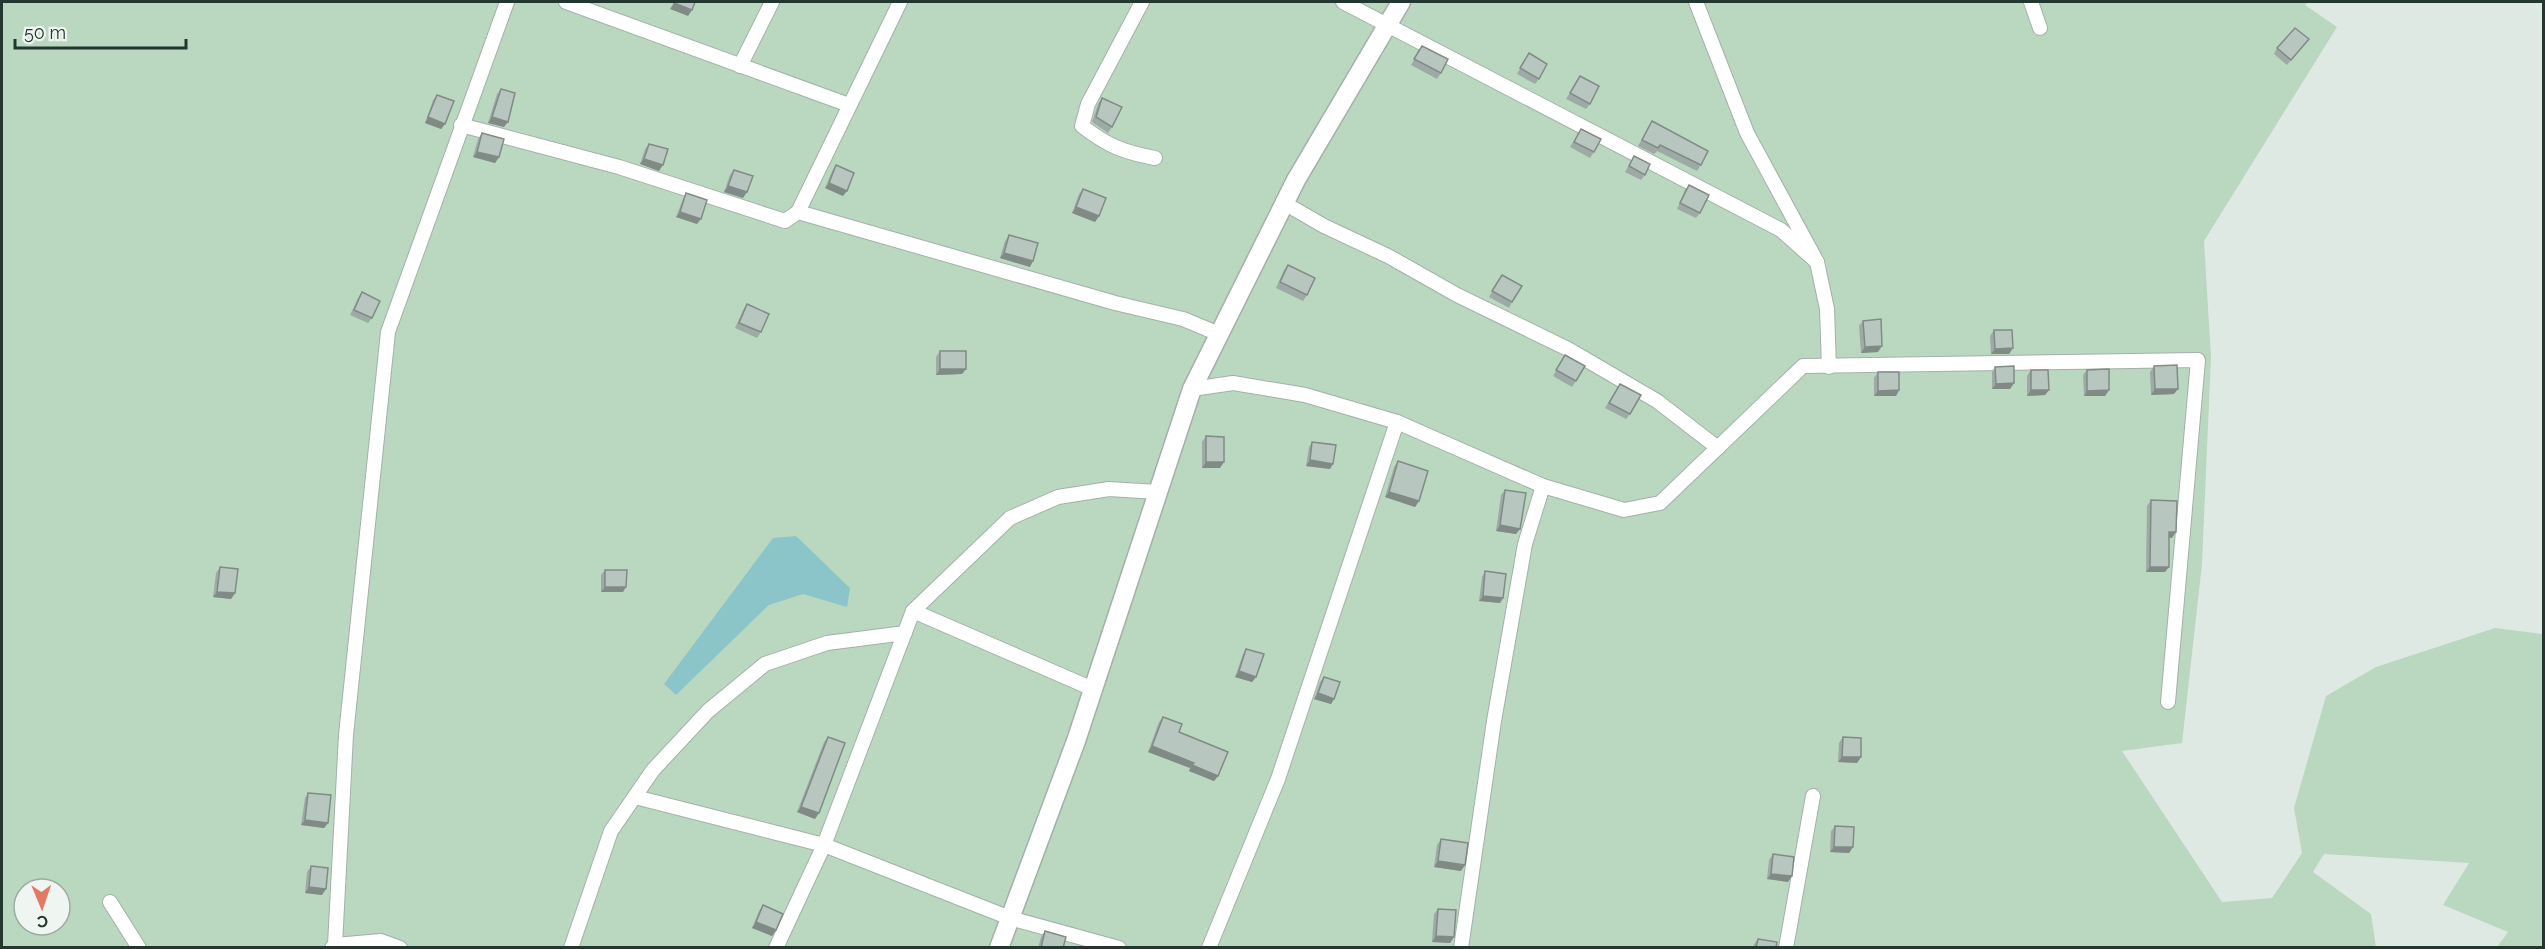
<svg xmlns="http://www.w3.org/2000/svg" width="2545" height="949" viewBox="0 0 2545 949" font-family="Raleway,sans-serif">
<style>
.green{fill:#bad8c0;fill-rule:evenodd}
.water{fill:#8cc5c9}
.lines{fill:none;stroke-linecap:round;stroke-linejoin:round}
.service-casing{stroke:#a3b0aa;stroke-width:16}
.minor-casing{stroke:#a3b0aa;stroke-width:21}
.service{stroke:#fff;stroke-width:14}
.minor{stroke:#fff;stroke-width:18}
.wall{fill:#9eaaa5}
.shaded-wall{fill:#818b86}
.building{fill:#b8c6c0;stroke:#818b86;stroke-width:1.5}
</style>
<rect width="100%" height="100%" fill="#dfe9e4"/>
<path class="green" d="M2,2H2308L2305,5L2337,27L2204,241L2211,357L2202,564L2182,743L2122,751L2222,902L2272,898L2302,853L2294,808L2326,696L2376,667L2495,628L2543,634V947H2497L2508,932L2443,905L2469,863L2324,854L2313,872L2371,914L2376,947L2,948ZM24,889H60V925H24Z"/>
<polygon class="water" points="796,536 850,588 847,607 803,594 769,605 676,695 664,684 773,538"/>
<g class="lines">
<defs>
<g id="service">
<polyline points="566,2 849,105"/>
<polyline points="900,2 798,212 1115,303 1183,319 1219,334"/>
<path d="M1142,2L1088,104L1082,126C1108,146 1123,152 1155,158"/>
<polyline points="1343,2 1781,230 1817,262"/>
<polyline points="1696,2 1747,133 1817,262 1827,309 1829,367"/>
<polyline points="2031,2 2040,28"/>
<polyline points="740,66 772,2"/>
<polyline points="461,125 619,167 785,221 798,212"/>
<polyline points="1284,203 1324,226 1388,256 1457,295 1568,349 1657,401 1718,448"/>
<polyline points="1192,389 1233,383 1305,395 1397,422 1543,486 1624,510 1660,503 1803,366 2198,360 2168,702"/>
<polyline points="913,611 1093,689"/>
<polyline points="635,797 824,845 1010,918 1119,948"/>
<polyline points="110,902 139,948"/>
<polyline points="335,945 346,735 388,332 507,2"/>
<polyline points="332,948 335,945 381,941 400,948"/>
<polyline points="571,948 611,831 653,770 708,711 765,664 827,643 905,633"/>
<polyline points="776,948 824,845 913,611 1010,518 1058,497 1109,489 1158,492"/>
<polyline points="1209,948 1278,779 1397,422"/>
<polyline points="1461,948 1494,721 1525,544 1543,486"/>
<polyline points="1786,948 1813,796"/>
</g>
<polyline id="minor" points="999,948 1076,741 1192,389 1296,180 1401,2"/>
</defs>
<use href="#service" class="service-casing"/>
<use href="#minor" class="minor-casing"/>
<use href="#service" class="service"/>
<use href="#minor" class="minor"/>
</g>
<g class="wall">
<polygon points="2309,39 2287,65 2274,54 2277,48"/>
<polygon points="1422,46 1441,73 1437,79 1411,65"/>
<polygon points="1529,53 1539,79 1535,84 1517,74"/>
<polygon points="1580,76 1590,104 1586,109 1566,99"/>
<polygon points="501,89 504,127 488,123 497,94"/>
<polygon points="437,95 445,124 441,129 425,123 433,100"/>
<polygon points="1102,98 1112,127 1108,133 1092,122 1098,104"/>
<polygon points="1652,121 1701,165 1697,171 1657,151 1654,154 1638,146"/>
<polygon points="1581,129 1594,152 1590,158 1570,147"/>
<polygon points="482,133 499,157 495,163 473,157 478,139"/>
<polygon points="649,144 659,171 640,164 645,149"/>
<polygon points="1634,156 1645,175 1641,180 1625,172"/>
<polygon points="836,165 843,196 825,188 832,171"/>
<polygon points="734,170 743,198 724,192 730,175"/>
<polygon points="1689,185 1700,213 1696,218 1677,209 1685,190"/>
<polygon points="1083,189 1099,216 1095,222 1072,213 1079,194"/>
<polygon points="686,193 697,224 676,217 683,199"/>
<polygon points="1009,235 1030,267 1000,258 1005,241"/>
<polygon points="1288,265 1307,295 1303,301 1276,288 1284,270"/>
<polygon points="1502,275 1512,302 1509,308 1489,297"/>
<polygon points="362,292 372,318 368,323 350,315 358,298"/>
<polygon points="747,304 761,332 757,338 735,328 743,310"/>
<polygon points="1863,321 1878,352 1861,353 1859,326"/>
<polygon points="1994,330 2013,348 2009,354 1991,354 1990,336"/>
<polygon points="940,351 966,369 962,374 936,375 936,357"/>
<polygon points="1565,355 1576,381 1572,387 1553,376"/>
<polygon points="2154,366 2174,394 2151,395 2150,372"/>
<polygon points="1995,367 2014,383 2010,389 1992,389 1992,372"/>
<polygon points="2031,370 2049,390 2045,395 2027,396 2027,376"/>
<polygon points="2087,370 2109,390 2105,396 2084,396 2083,375"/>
<polygon points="1878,372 1899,390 1896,396 1874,396 1874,378"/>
<polygon points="1620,384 1630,414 1626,419 1605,408"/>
<polygon points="1206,436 1220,468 1202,468 1202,442"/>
<polygon points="1312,442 1330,469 1306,466 1309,447"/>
<polygon points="1398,461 1419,501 1415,507 1385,497 1394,467"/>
<polygon points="1505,490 1516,534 1496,531 1501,495"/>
<polygon points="2151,500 2172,538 2169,537 2165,572 2146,572 2147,506"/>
<polygon points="220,567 235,593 231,599 213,597 216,573"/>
<polygon points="605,570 623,592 601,592 601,575"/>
<polygon points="1485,571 1503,598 1500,603 1479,601 1482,577"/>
<polygon points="1246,649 1256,677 1252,682 1235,677 1243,654"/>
<polygon points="1324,677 1334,699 1331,704 1314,699 1320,682"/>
<polygon points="1163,717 1179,732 1218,776 1214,781 1189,771 1190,768 1148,752 1159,722"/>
<polygon points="828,737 815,819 797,812 824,742"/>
<polygon points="1843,737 1861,757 1857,763 1838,762 1839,743"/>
<polygon points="308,793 328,823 324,828 301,825 305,798"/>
<polygon points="1835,826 1853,847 1849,853 1830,852 1831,831"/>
<polygon points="1441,839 1461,871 1434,867 1437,845"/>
<polygon points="1773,854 1792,876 1788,882 1767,879 1769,860"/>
<polygon points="311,866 322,895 305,893 307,872"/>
<polygon points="763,905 776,930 772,936 752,928 759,911"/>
<polygon points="1438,909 1454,937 1450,943 1432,942 1434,914"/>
<polygon points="1045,931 1063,948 1038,948 1041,937"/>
<polygon points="1758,939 1776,948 1753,948 1754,944"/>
</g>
<g class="shaded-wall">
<polygon points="674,3 692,10 688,16 670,9"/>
<polygon points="428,117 445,124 441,129 425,123"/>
<polygon points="492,117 508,122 504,127 488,123"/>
<polygon points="477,152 499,157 495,163 473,157"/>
<polygon points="644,159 663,165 659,171 640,164"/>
<polygon points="829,183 847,191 843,196 825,188"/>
<polygon points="728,186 747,192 743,198 724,192"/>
<polygon points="1076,207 1099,216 1095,222 1072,213"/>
<polygon points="680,212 701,219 697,224 676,217"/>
<polygon points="1004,253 1033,261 1030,267 1000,258"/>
<polygon points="1882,346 1878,352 1861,353 1865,347"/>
<polygon points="2013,348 2009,354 1991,354 1995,349"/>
<polygon points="940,369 966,369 962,374 936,375"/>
<polygon points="2014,383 2010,389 1992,389 1996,384"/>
<polygon points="2155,389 2178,389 2174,394 2151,395"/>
<polygon points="1899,390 1896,396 1874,396 1878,391"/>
<polygon points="2031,390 2049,390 2045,395 2027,396"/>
<polygon points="2109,390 2105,396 2084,396 2087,391"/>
<polygon points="1310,460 1333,464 1330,469 1306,466"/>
<polygon points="1206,462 1224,462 1220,468 1202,468"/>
<polygon points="1389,492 1419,501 1415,507 1385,497"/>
<polygon points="1500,525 1520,529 1516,534 1496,531"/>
<polygon points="2169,532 2176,532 2172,538 2165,537"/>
<polygon points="2150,567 2169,567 2165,572 2146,572"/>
<polygon points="605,587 626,587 623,592 601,592"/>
<polygon points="217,592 235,593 231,599 213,597"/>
<polygon points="1483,596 1503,598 1500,603 1479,601"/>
<polygon points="1239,671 1256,677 1252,682 1235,677"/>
<polygon points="1318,693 1334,699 1331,704 1314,699"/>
<polygon points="1152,746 1194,763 1190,768 1148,752"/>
<polygon points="1842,757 1861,757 1857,763 1838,762"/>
<polygon points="1192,765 1218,776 1214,781 1189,771"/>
<polygon points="801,807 819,813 815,819 797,812"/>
<polygon points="305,820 328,823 324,828 301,825"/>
<polygon points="1834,847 1853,847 1849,853 1830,852"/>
<polygon points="1438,861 1465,865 1461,871 1434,867"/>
<polygon points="1771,874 1792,876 1788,882 1767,879"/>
<polygon points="309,887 326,889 322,895 305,893"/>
<polygon points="756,922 776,930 772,936 752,928"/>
<polygon points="1436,936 1454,937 1450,943 1432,942"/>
</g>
<g class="building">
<polygon points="675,2 695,2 692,10 674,3"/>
<polygon points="2295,28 2309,39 2291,60 2277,48"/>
<polygon points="1422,46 1448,59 1441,73 1414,59"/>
<polygon points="1529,53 1547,64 1539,79 1520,68"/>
<polygon points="1580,76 1599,86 1590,104 1570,93"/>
<polygon points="501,89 515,93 508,122 492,117"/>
<polygon points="437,95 454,101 445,124 428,117"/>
<polygon points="1102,98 1122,107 1112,127 1096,117"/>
<polygon points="1652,121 1708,151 1701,165 1660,145 1658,148 1642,140"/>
<polygon points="1581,129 1601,139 1594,152 1574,142"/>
<polygon points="482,133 504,139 499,157 477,152"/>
<polygon points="649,144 668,149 663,165 644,159"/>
<polygon points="1634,156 1650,164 1645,175 1629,166"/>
<polygon points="836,165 854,173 847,191 829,183"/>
<polygon points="734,170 753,176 747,192 728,186"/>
<polygon points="1689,185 1709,195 1700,213 1680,203"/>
<polygon points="1083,189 1106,198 1099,216 1076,207"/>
<polygon points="686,193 707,200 701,219 680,212"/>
<polygon points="1009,235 1038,243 1033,261 1004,253"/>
<polygon points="1288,265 1315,278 1307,295 1280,282"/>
<polygon points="1502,275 1522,286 1512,302 1492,291"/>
<polygon points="362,292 380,301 372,318 354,310"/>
<polygon points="747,304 769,314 761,332 739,323"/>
<polygon points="1881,319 1882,346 1865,347 1863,321"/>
<polygon points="1994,330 2012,330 2013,348 1995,349"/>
<rect x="940" y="351" width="26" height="18"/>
<polygon points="1565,355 1585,366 1576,381 1556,370"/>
<polygon points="2177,365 2178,389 2155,389 2154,366"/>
<polygon points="2014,366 2014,383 1996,384 1995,367"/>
<polygon points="2109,369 2109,390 2087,391 2087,370"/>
<polygon points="2031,370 2048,370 2049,390 2031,390"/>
<polygon points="1878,372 1899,372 1899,390 1878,391"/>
<polygon points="1620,384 1641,395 1630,414 1609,403"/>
<polygon points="1206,436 1224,437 1224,462 1206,462"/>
<polygon points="1312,442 1336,445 1333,464 1310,460"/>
<polygon points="1398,461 1428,471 1419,501 1389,492"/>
<polygon points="1505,490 1526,493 1520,529 1500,525"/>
<polygon points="2151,500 2177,501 2176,532 2169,532 2169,567 2150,567"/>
<polygon points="220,567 238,569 235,593 217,592"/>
<polygon points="605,570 627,570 626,587 605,587"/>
<polygon points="1485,571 1506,574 1503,598 1483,596"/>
<polygon points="1246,649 1264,654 1256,677 1239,671"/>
<polygon points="1324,677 1340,682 1334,699 1318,693"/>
<polygon points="1163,717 1182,724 1179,732 1228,752 1218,776 1192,765 1194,763 1152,746"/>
<polygon points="828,737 845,743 819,813 801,807"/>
<polygon points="1843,737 1861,738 1861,757 1842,757"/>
<polygon points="308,793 331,795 328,823 305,820"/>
<polygon points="1835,826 1854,827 1853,847 1834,847"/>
<polygon points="1441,839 1468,843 1465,865 1438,861"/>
<polygon points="1773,854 1794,857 1792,876 1771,874"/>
<polygon points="311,866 328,868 326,889 309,887"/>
<polygon points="763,905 783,914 776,930 756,922"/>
<polygon points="1438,909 1456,910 1454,937 1436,936"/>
<polygon points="1045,931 1066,937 1063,948 1041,948"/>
<polygon points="1758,939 1777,942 1776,948 1756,948"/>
</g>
<rect width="2545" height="949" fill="none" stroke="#223730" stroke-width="6"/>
<g transform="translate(42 907) rotate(178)"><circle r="28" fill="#eff6f2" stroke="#9daaa4" stroke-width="1.5"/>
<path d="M0-4.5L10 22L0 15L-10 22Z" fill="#e47862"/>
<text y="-9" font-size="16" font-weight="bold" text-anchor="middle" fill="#223730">С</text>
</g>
<path d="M15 39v9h171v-9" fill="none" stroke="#223730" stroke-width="3"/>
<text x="24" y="39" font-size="18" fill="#223730" stroke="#eff6f2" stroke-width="4.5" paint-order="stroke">50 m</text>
</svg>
